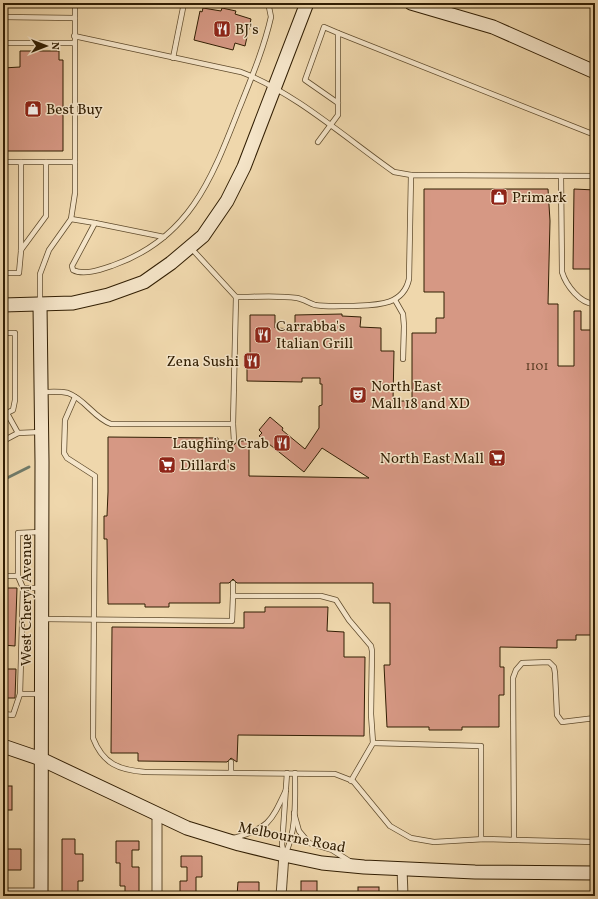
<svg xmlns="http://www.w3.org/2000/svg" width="598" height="899" viewBox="0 0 598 899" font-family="Vollkorn,serif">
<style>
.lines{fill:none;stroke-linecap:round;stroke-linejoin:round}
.stream{stroke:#707b6a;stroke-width:3}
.building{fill:#d69884;stroke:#311e03}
.lane-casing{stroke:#604c2d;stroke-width:6}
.street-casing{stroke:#604c2d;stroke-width:11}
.secondary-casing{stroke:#311e03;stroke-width:15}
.lane{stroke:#f5e5c9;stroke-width:4.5}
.street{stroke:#f5e5c9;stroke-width:9}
.secondary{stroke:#f5e5c9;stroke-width:13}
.labels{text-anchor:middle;stroke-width:3;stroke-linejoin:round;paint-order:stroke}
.number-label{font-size:13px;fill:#5a3c23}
.poi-label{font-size:15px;fill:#311e03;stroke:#f5e5c9;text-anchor:start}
.street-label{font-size:15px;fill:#311e03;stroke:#f5e5c9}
</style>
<rect width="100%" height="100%" fill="#efd7ac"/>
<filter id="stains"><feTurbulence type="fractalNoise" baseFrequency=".005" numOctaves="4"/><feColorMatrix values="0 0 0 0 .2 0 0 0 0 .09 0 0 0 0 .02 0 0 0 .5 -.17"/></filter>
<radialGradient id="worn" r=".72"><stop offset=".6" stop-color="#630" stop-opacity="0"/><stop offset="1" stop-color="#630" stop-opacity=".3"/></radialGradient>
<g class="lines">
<polyline class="stream" points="3,480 29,467"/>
</g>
<g class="building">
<polygon points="203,8 221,11 222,8 236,11 235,14 251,19 245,46 235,43 233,50 194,40 200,11 202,12"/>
<polygon points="20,51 59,51 59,60 63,60 63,151 3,151 3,68 20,67"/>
<polygon points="424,189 548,189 550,221 548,304 558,304 558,366 574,366 574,311 581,311 581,330 595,330 595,635 576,635 576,640 557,640 557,648 500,647 500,667 504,667 504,695 499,695 499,727 462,727 462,730 429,730 429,727 387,727 384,665 390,665 390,603 373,603 373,583 237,583 233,579 229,583 220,583 220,603 169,603 169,607 145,607 145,604 108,604 107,539 104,539 104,516 107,516 108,492 108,437 218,438 218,441 230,441 234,445 238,441 249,441 249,476 369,478 322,448 304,472 259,436 262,433 259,430 270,417 283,428 282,430 305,449 319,428 319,406 322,405 322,384 320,384 320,378 302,378 302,382 247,381 247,355 250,355 250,315 275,315 275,328 295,329 295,315 342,314 342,316 361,317 360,327 381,328 381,351 394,351 393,401 412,401 412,333 436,333 436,318 444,318 444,292 424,292"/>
<polygon points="574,189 595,190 595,269 573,269"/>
<polygon points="3,588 17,588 15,646 3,645"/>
<polygon points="265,607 328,607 327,631 344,632 344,657 365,657 364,736 238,735 237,762 231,758 227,762 138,761 138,753 111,753 112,627 244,628 244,612 265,612"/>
<polygon points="3,669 16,669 15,698 3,698"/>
<rect x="3" y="786" width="9" height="24"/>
<polygon points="62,839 75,839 75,854 83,854 83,881 78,881 78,896 62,896"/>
<polygon points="116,841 139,841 139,850 132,850 132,867 139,867 139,892 125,892 125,886 120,886 120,863 116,863"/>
<polygon points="6,849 21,849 21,870 3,870 3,854 6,854"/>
<polygon points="181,856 202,856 202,877 196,877 196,896 180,896 180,881 187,881 187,867 181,867"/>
<rect x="301" y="881" width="16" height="15"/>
<polygon points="238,882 259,882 259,896 237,896"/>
<rect x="358" y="887" width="21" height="9"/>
</g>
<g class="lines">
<defs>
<g id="lane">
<polyline points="3,17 75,18"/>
<polyline points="338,33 324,27 305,80 338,103"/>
<path d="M74,36L241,72C294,92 347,139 394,172L411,175"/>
<polyline points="3,43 74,43"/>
<polyline points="173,58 184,3"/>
<polyline points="318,142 338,115 338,33 595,135"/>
<polyline points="3,162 75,162"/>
<path d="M561,176L562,272C566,285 580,304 595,304"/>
<path d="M71,219L95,223L72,266L73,270C84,276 102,269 114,265C190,238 212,178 239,109C251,79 264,48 271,17L269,7L265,3"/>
<polyline points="95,223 164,237"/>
<polyline points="191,248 236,297"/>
<polyline points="21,250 46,216 46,162"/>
<polyline points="3,273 19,273 21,251 21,162"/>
<polyline points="395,300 403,314 404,326 403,359"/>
<polyline points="40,303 40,274 49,250 71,219 75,193 75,3"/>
<polyline points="3,333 15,333 15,400 13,410 7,413"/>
<path d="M43,392C50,392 60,391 68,393C85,399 94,418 111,424H233L236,297C256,297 278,295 297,298C303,299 309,303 315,305C326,307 339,306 351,306C374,305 403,307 409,279L411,175L595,176"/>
<path d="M75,397L65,420L64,453L67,458L95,476L93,738C103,764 119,770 145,772L335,774L353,781L390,826L411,838L434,842L485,839L595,842"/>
<polyline points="3,406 18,433"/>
<polyline points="233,424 234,441"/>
<polyline points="3,441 18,433 41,432"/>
<polyline points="3,576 18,576"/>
<polyline points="233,583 233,596"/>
<polyline points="23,588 41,588"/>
<polyline points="42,619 232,621 233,596 321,596 336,600 349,620 371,646 372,651 371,714 373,743 351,781"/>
<polyline points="20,694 40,694"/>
<polyline points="3,714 13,715 20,694 23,588 18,576 18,533 40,532"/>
<polyline points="373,743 481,746 481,839"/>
<polyline points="231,762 231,772"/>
<polyline points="294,813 299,831 309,843 332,850 351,862"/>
<path d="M234,838C269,828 271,822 286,790"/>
<polyline points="514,839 513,678 516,670 522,663 549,662 554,667 555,673 557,715 562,722 595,718"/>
<polyline points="284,854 282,845 287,773"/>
<path d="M285,854C297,831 295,798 295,773"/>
</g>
<g id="street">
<polyline points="157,815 157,896"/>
<polyline points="402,868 403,896"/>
<polyline points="3,893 41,893"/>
<polyline points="281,896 284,855"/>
</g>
<g id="secondary">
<polyline points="411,3 493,27 595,72"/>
<polyline points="3,305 73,303 108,295 144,282 171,263 203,236 227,201 244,167 307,3"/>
<polyline points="40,305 42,462 41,896"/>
<polyline points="3,746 41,759 187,828 239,844 284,855 322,863 364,867 475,872 595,873"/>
</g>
</defs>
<use href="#lane" class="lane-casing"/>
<use href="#street" class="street-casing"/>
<use href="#secondary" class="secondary-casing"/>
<use href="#lane" class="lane"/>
<use href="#street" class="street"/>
<use href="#secondary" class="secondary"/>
</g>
<defs>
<symbol id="restaurant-square" viewBox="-11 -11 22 22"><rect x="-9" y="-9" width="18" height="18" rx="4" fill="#8f2418" stroke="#f5e5c9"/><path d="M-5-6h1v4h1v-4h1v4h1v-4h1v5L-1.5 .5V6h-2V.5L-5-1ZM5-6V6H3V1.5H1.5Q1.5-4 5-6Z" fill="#fff"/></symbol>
<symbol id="shop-square" viewBox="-11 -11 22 22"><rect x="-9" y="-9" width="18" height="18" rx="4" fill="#8f2418" stroke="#f5e5c9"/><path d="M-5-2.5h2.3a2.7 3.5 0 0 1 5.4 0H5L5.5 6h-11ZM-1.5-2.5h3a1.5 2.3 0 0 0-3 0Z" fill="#fff"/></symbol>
<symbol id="theatre-square" viewBox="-11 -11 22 22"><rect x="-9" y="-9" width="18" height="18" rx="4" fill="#8f2418" stroke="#f5e5c9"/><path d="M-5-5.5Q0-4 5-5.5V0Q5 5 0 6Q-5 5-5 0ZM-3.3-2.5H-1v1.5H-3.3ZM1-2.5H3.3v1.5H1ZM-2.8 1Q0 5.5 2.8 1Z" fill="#fff"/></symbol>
<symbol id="supermarket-square" viewBox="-11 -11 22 22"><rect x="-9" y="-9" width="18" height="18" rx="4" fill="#8f2418" stroke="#f5e5c9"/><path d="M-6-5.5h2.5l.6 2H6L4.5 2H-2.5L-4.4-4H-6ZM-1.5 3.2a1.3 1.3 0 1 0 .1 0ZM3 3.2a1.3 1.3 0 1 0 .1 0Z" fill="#fff"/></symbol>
</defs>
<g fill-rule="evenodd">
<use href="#restaurant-square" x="212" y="19" width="20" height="20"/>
<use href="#shop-square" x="23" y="99" width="20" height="20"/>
<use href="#shop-square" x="489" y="187" width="20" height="20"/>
<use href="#restaurant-square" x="253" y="325" width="20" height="20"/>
<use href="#restaurant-square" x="242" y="351" width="20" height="20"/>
<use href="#theatre-square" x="348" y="385" width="20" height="20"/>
<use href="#restaurant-square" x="272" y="433" width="20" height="20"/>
<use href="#supermarket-square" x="487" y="448" width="20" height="20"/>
<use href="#supermarket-square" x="157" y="455" width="20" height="20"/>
</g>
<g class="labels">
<g class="number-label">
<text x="537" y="370">1101</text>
</g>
<g class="poi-label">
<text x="235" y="34">BJ's</text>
<text x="46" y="114">Best Buy</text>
<text x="512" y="202">Primark</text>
<text x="276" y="331">Carrabba's<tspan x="276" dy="17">Italian Grill</tspan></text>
<text x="239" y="366" text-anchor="end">Zena Sushi</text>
<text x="371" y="391">North East<tspan x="371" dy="17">Mall 18 and XD</tspan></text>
<text x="269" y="448" text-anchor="end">Laughing Crab</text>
<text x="484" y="463" text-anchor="end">North East Mall</text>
<text x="180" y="470">Dillard's</text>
</g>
<g class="street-label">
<text transform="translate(26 600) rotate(-90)" y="5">West Cheryl Avenue</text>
<text transform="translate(292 837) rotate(11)" y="5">Melbourne Road</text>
</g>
</g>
<rect width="598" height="899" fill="none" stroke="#efd7ac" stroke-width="16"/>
<rect x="4" y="4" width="590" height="891" fill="none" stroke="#311e03" stroke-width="2"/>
<rect x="8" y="8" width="582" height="883" fill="none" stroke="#311e03"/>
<g transform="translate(46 46) rotate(90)" stroke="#f5e5c9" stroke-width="3" paint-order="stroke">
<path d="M0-3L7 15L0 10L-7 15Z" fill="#311e03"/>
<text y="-6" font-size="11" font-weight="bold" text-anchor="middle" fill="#311e03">N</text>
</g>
<rect width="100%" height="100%" filter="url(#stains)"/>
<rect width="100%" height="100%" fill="url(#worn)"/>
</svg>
